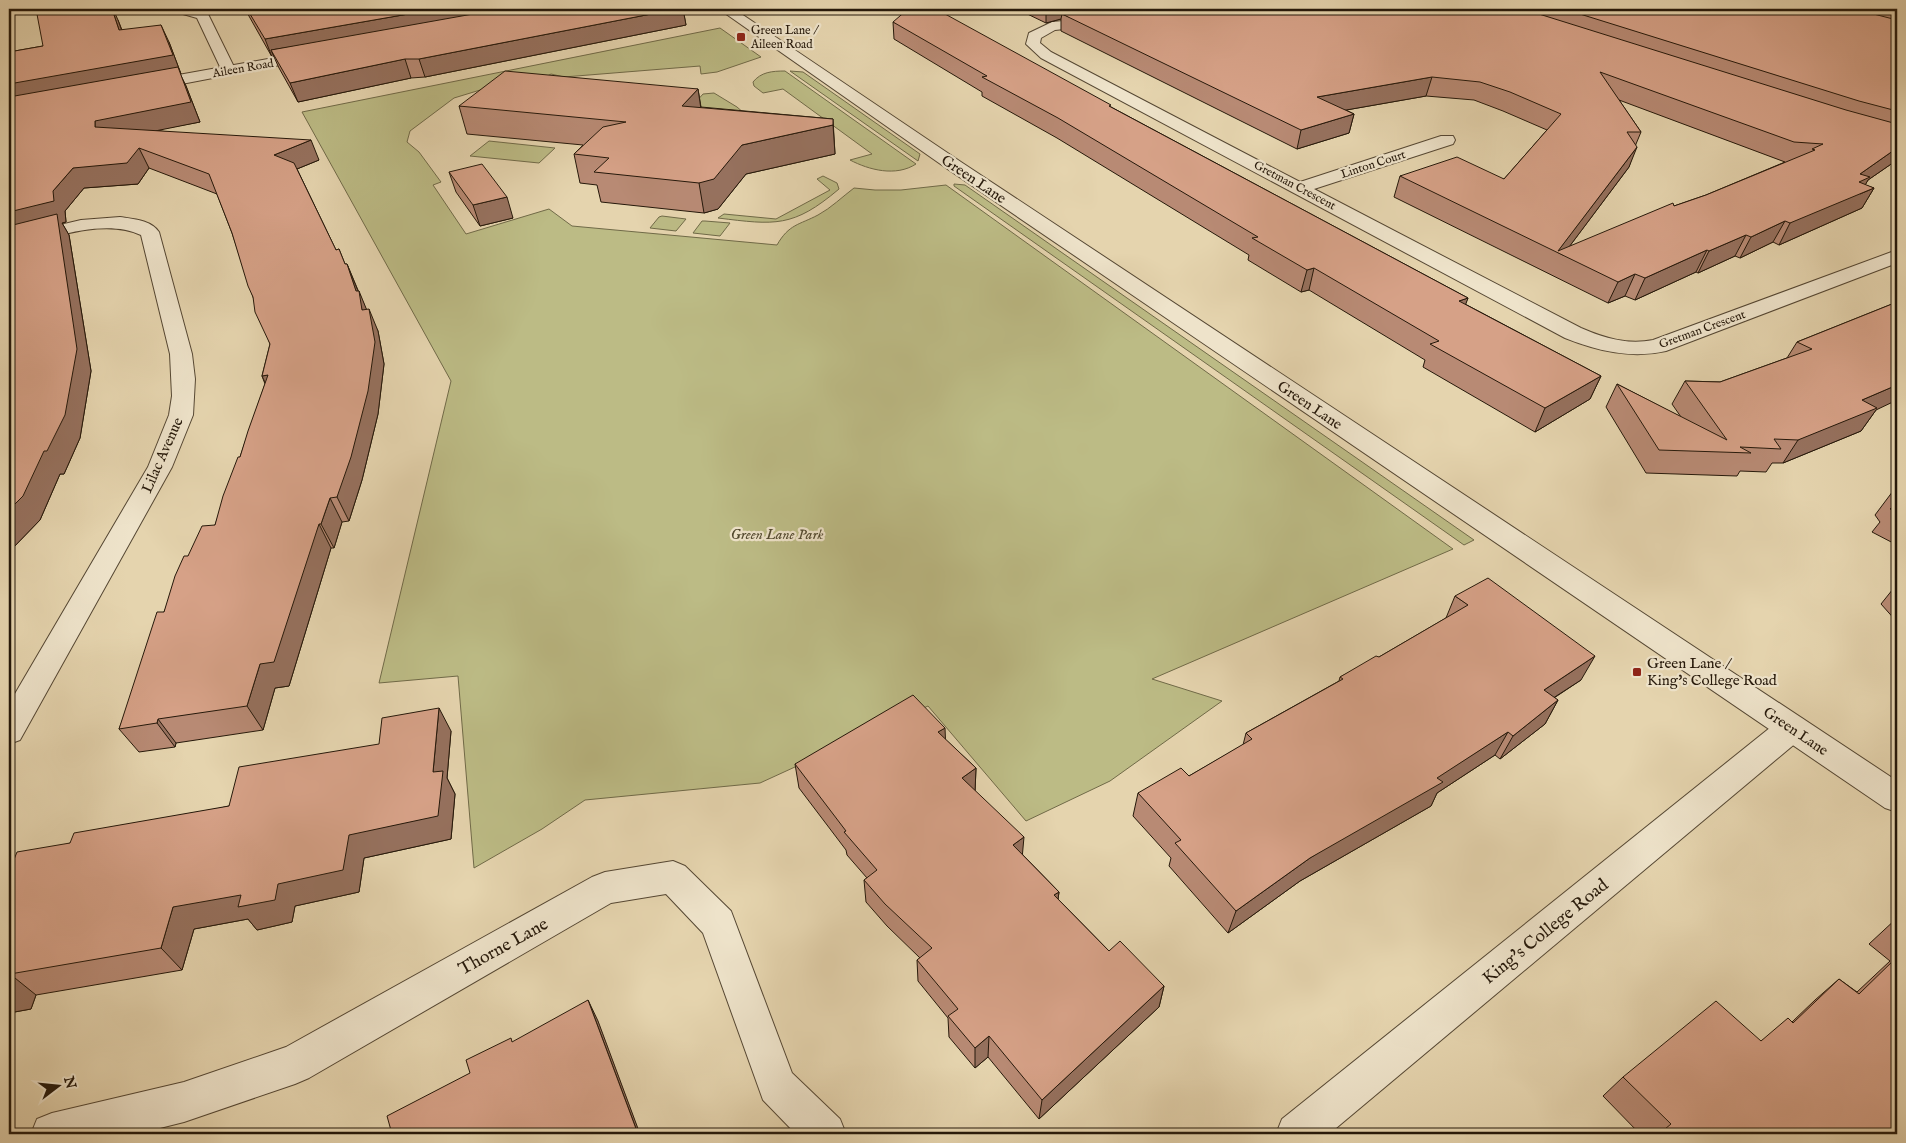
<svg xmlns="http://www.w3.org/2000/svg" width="1906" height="1143" viewBox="0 0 1906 1143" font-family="'IM FELL English',serif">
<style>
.green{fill:#bcbb85;stroke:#706a48}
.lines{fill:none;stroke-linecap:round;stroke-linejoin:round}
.minor-casing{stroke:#554733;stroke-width:2}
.tertiary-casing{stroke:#554733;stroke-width:2}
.minor{fill:#eee3ca;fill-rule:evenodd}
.tertiary{fill:#eee3ca;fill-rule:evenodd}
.wall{fill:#b88a74;stroke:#25180a;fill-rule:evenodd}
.shaded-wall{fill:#96715e;stroke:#25180a}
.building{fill:#d6a187;stroke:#25180a;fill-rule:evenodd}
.poi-dot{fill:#8f2418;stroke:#eee3ca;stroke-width:2}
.labels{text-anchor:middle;stroke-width:4.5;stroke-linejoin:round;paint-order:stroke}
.far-poi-label{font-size:12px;fill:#25180a;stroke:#eee3ca;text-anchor:start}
.far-street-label{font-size:12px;fill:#25180a;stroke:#eee3ca}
.street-label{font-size:15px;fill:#25180a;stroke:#eee3ca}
.park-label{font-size:15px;font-style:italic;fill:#52492f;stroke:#eee3ca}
.poi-label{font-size:15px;fill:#25180a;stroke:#eee3ca;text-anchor:start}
.near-street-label{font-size:18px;fill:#25180a;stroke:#eee3ca}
</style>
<rect width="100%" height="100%" fill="#e5d4ae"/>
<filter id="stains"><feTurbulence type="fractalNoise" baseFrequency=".004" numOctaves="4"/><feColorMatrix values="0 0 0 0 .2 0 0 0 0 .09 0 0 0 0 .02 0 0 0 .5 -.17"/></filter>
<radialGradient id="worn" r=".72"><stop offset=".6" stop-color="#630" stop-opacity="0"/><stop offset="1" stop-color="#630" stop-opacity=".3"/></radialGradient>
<g class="green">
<path d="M720,28L761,57L717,72L701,74L700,66L564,77L551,74L536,82L490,87L454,98L410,131L407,142L419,152L441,182L433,185L466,234L549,209L572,226L777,245C789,224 799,225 818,215C831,208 842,197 854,188L875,190H901L946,185L1453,549L1152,679L1222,701L1110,781L1026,821L928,706L760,783L585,800L542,829L474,868L458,676L379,683L451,381L302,112Z"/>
<path d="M785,71L916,164C896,177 869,170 850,160L872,154L783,89L763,93L754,86L753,82C761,72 772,71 785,71Z"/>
<polygon points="790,71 803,72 920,154 918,161"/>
<polygon points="714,93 737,107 753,121 745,131 682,102 695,103 703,94"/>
<polygon points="489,141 555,148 539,163 470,156"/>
<path d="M823,176L837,183L839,189C793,228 775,225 718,218L724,214L776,219L830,190L817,179Z"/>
<polygon points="954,184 965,185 1474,540 1464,545 954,186"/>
<polygon points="659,217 662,216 686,219 676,231 650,228"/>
<polygon points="702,221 705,221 730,223 720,236 693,233"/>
</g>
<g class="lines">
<defs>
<g id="minor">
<polygon points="174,9 195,9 207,12 236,71 234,74 224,74 222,71 197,18 176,12"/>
<path d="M1097,18L1104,22L1102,25L1055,30L1041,38L1040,43L1051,52L1300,182L1441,136H1453L1455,140L1453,144L1314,189L1581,328C1604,338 1627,345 1653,340L1897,250V263L1666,351C1631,359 1598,351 1565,338L1041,58L1026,44L1029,33L1052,22Z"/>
<path d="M120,217C133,219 151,220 159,232L192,354L195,379L193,415L172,467L20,740L9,744V704L148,467L169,415L172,396L170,354L141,235C104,217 47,239 9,249V237L81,220Z"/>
<polygon points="1792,716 1803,719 1808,728 1803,737 1329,1134 1276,1134 1282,1119 1781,719"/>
<polygon points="673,861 685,866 731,911 792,1073 840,1119 846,1134 796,1134 763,1100 703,933 666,894 611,903 309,1078 295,1084 184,1122 136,1134 31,1134 37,1119 52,1113 184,1082 286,1047 592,877 605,872"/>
</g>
<g id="tertiary">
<polygon points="719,9 734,9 961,162 1897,781 1897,812 1885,808 949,170"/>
<polygon points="312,51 319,55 317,58 145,91 137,86 145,81"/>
</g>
</defs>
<use href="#minor" class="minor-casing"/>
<use href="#tertiary" class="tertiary-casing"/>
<use href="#minor" class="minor"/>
<use href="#tertiary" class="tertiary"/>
</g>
<g class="wall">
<polygon points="245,9 683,9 686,25 425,77 411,78 298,102 279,68 274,57 272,57"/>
<path d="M1017,9H1897V160L1868,180L1865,185L1874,188L1862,208L1779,245L1773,242L1740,258L1735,256L1698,273L1696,272L1635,300L1625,296L1608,303L1394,197L1400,176L1504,179L1547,130L1503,111L1474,100L1426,96L1346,110L1354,114L1349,133L1297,149L1061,31V19L1046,23ZM1619,100L1785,162L1706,195L1674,206L1569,247L1629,167L1636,144L1641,132Z"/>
<polygon points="118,20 122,30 169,42 181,74 180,74 186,86 200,122 156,130 319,160 297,169 336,250 339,249 345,264 347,264 366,309 378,331 384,364 378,414 362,480 349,521 342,522 334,548 331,548 289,686 275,688 263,730 176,743 175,747 139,752 119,729 164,612 188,556 215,525 240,457 265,384 262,376 270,344 253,297 232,233 217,194 149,168 138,184 84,188 65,211 66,222 62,223 69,235 91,371 80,438 64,474 60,474 40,520 9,552 9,52 43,46"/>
<polygon points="893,22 1111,107 1468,298 1465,304 1601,376 1590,399 1535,432 1423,367 1425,360 1309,290 1301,292 1248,260 1249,255 1057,138 982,96 982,92 894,39"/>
<polygon points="698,89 701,107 833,119 835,154 746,174 718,209 704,213 601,202 597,185 580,183 574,154 583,145 467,134 459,106"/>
<polygon points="449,172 513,218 480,226 456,192"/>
<polygon points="1897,302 1876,410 1861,431 1783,463 1772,463 1766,472 1740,471 1737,476 1646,473 1606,407 1617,384 1681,417 1672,404 1685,381 1720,382 1787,358 1797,342"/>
<polygon points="1897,488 1897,545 1872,532 1880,522 1875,515 1893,491"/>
<polygon points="1897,584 1897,622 1881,604"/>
<polygon points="1455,596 1581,680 1554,698 1558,700 1545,724 1500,759 1495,755 1437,793 1431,806 1300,881 1228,933 1169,866 1171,858 1133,816 1138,793 1189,776 1243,745 1246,733 1339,681 1340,677 1379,657 1446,618"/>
<polygon points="1897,623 1897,637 1895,635"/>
<polygon points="451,731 447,778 455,794 451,839 364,858 359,892 295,906 292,922 257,930 248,919 194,929 182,970 36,995 31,1009 9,1013 9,872 70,843 229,806"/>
<polygon points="946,740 976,768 975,791 1023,855 1059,892 1058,899 1109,951 1164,986 1159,1007 1039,1119 988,1057 975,1068 949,1037 948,1018 918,981 917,960 920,958 887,926 866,902 864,880 867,878 847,855 846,850 799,788 795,764"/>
<polygon points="1897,918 1897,1134 1640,1134 1603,1096 1623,1077 1761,1041 1792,1022 1815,1000 1839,979 1857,992 1890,961 1869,944"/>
</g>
<g class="shaded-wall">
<polygon points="112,9 113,9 118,20 128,48 119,30"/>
<polygon points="437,9 536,9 271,50 274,57 272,57 265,39"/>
<polygon points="677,9 683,9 686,25 425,77 419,59"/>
<polygon points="1046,9 1069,9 1069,17 1062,14 1061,19 1046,23"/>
<polygon points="161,25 169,42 181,74 180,74 186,86 200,122 105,141 95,127 95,121 9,105 9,84"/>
<polygon points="405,59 411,78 298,102 290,83"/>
<polygon points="1432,77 1426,96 1312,116 1317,97"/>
<polygon points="698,89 702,116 682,106"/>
<polygon points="1354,114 1349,133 1297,149 1301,130"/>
<polygon points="833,125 835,154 746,174 718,209 704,213 699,183 742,145"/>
<polygon points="311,140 319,160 282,175 274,155"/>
<polygon points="1637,147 1629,167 1563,255 1557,252"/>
<polygon points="139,148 149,168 138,184 84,188 65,211 66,222 62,223 69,235 91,371 80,438 64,474 60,474 40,520 9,552 9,212 53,191 73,168"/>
<polygon points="1897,148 1897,160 1868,180 1860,194 1874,188 1862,208 1779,245 1790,223 1860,174"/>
<polygon points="507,197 513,218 480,226 473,205"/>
<polygon points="1785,221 1773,242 1740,258 1751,237"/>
<polygon points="1746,235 1735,256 1698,273 1709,251"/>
<polygon points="1707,250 1696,272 1635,300 1645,278"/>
<polygon points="347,264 360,296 359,291 368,313 362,310"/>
<polygon points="1314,268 1309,290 1301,292 1307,270"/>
<polygon points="1635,274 1625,296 1608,303 1618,282"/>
<polygon points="1468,298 1460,320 1459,301"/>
<polygon points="369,309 378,331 384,364 378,414 362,480 349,521 337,497"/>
<polygon points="268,375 273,399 262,376"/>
<polygon points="1601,376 1590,399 1535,432 1545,408"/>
<polygon points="1897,385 1897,400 1876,410 1861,431 1783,463 1798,440 1862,400"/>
<polygon points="330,498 342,522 334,548 321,524"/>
<polygon points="319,524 331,548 289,686 275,688 263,730 247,706 260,664"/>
<polygon points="1595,656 1581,680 1530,713 1544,690"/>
<polygon points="1558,700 1545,724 1500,759 1513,736"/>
<polygon points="439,708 451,731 447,778 455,794 451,839 364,858 359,892 295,906 292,922 257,930 248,919 194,929 182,970 161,948 173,907 349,835 433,772"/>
<polygon points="158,719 176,743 175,747 157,723"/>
<polygon points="945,728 946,751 938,732"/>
<polygon points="1508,732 1495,755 1437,793 1431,806 1300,881 1228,933 1236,911 1310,858"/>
<polygon points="976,768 975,792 962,778"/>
<polygon points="1024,837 1022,859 1013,845"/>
<polygon points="1059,892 1056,914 1054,895"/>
<polygon points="10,974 36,995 31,1009 9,1013 9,977"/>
<polygon points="1164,986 1159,1007 1039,1119 1042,1100"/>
<polygon points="588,1000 598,1021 640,1134 638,1134"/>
<polygon points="989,1036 988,1057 975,1068 975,1048"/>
</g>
<g class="building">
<polygon points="36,9 112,9 119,30 161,25 173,55 9,84 9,52 43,46"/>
<polygon points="247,9 437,9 265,39"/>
<polygon points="501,9 677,9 419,59 405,59 290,83 271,50"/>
<polygon points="908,9 936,9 1111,105 1109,106 1468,298 1459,301 1601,376 1545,408 1430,344 1439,341 1314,268 1307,270 1252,238 1258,237 1058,118 982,77 987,76 893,22"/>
<path d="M1214,9H1523L1846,110L1897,124V148L1860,174L1870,177L1859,182L1874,188L1790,223L1785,221L1751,237L1746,235L1709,251L1707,250L1645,278L1635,274L1618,282L1400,176L1457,157L1504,179L1561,114L1510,92L1480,82L1432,77L1317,97L1354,114L1301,130L1062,14ZM1600,72L1794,142L1823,144L1812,149L1815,150L1706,195L1674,206L1673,203L1558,251L1637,147L1627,132H1641Z"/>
<polygon points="1564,9 1854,9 1897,20 1897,111 1859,101"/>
<polygon points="178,67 191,102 95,121 95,127 311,140 274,155 294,163 336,250 339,249 345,264 347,264 356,291 359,291 362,310 369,309 375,342 368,391 351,457 337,497 330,498 321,524 319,524 274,662 260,664 247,706 158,719 157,723 119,729 157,612 164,612 175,576 184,556 188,556 202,526 215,525 223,496 238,457 240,457 248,431 268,375 262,376 270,344 255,312 253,297 248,286 232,233 209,174 139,148 127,163 73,168 53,191 54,201 9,212 9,97"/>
<polygon points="505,71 698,89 682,106 833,119 833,125 742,145 714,179 699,183 594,172 609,158 574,154 603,127 626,122 459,106"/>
<polygon points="482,164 507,197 473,205 449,172"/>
<polygon points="57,214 77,349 65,415 47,451 44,451 23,496 9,510 9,226"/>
<polygon points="1897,302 1897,385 1862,400 1877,408 1798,440 1774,439 1781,449 1740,447 1751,453 1659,450 1617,384 1727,440 1685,381 1720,382 1812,349 1797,342"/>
<polygon points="1897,488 1897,498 1893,491"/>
<polygon points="1897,502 1897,512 1890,509"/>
<polygon points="1488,578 1595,656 1544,690 1558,700 1513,736 1508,732 1437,778 1443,782 1310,858 1236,911 1175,843 1181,840 1138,793 1181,768 1189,776 1252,739 1246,733 1343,679 1340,677 1376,656 1379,657 1468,605 1455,596"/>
<polygon points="913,695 945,728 938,732 976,768 962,778 1024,837 1013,845 1059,892 1054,895 1109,951 1120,941 1164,986 1042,1100 989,1036 975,1048 948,1016 958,1009 917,960 932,948 885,904 864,880 877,870 844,832 846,831 795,764"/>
<polygon points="439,708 433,772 443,771 438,816 349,835 343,870 278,884 275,900 238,907 241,895 173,907 161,948 10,974 9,977 9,872 17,852 70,843 74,833 229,806 239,767 379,744 382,718"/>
<polygon points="1897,919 1897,925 1894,922"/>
<polygon points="1897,957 1897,1134 1659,1134 1671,1124 1623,1077 1716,1001 1761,1041 1788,1018 1793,1023 1839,979 1859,994"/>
<polygon points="588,1000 638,1134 392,1134 387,1116 470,1073 466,1060 511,1038 512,1042"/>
</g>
<g class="poi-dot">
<rect x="736" y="32" width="10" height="10" rx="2.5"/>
<rect x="1632" y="667" width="10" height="10" rx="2.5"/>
</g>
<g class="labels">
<g class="far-poi-label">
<text x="751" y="34">Green Lane /<tspan x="751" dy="14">Aileen Road</tspan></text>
</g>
<g class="far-street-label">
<text transform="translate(243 68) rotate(-10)" y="4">Aileen Road</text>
<text transform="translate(1373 164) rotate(-18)" y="4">Linton Court</text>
<text transform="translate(1295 185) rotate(28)" y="4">Gretman Crescent</text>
<text transform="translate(1702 329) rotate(-20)" y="4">Gretman Crescent</text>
</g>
<g class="street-label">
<text transform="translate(974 179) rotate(34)" y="5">Green Lane</text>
<text transform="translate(1310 405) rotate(34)" y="5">Green Lane</text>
<text transform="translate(162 455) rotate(-66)" y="5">Lilac Avenue</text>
<text transform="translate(1796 731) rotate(34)" y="5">Green Lane</text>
</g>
<g class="park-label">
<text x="777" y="539">Green Lane Park</text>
</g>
<g class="poi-label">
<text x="1647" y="668">Green Lane /<tspan x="1647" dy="17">King's College Road</tspan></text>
</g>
<g class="near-street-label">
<text transform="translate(1545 931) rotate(-39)" y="6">King's College Road</text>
<text transform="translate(503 946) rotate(-29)" y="6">Thorne Lane</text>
</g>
</g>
<rect width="1906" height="1143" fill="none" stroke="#e5d4ae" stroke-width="30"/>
<rect x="10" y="10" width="1886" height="1123" fill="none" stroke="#25180a" stroke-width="2.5"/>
<rect x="15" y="15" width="1876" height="1113" fill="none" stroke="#25180a"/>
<g transform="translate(58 1086) rotate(74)" stroke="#eee3ca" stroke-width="4" paint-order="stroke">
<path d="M0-4L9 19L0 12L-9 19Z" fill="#25180a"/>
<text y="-8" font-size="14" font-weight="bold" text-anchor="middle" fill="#25180a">N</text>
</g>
<rect width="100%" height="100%" filter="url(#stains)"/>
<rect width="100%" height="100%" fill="url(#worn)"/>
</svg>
